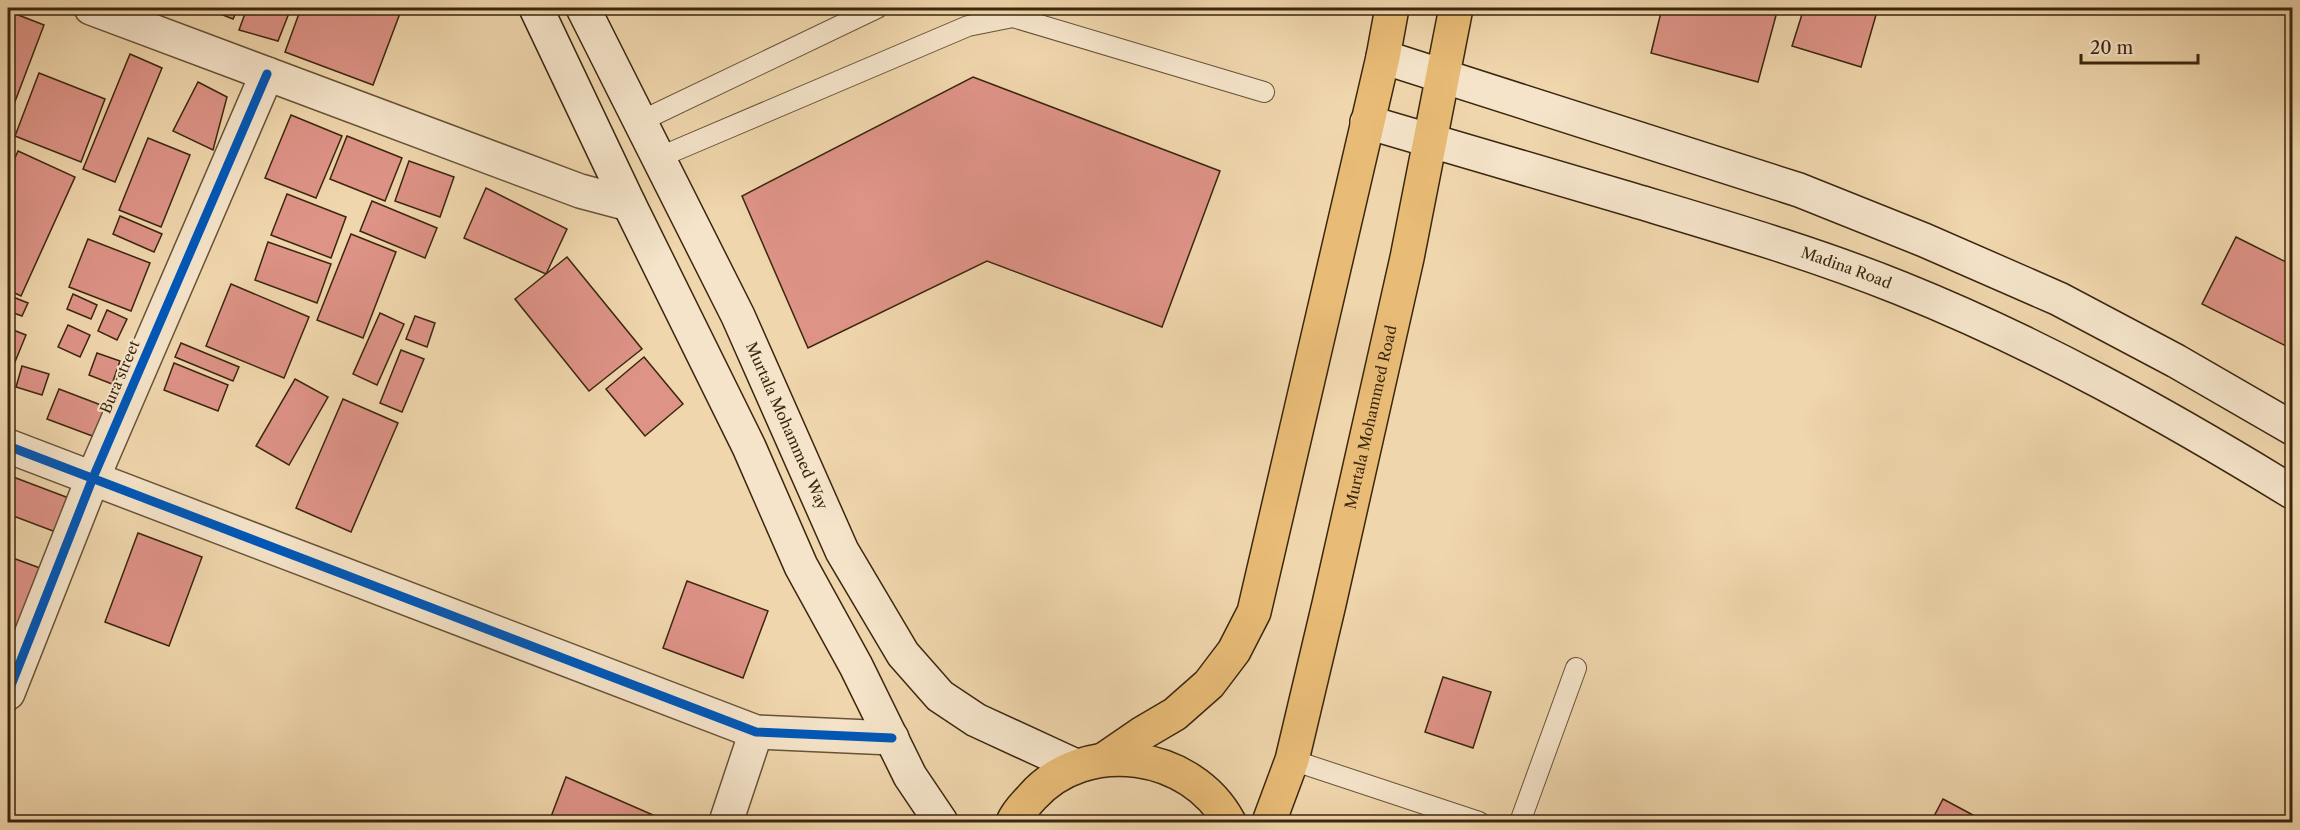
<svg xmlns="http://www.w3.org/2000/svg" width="2300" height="830" viewBox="0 0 2300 830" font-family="'Libre Caslon Text',serif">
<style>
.building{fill:#de9387;stroke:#3b270e;stroke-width:1.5}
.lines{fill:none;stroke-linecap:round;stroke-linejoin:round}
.lane-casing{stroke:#685336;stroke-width:22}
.street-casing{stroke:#685336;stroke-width:36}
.secondary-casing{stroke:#3b270e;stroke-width:36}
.highway-casing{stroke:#3b270e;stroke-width:36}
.lane{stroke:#f5e4ca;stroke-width:20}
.street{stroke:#f5e4ca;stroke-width:33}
.secondary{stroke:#f5e4ca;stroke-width:33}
.highway{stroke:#e8bb76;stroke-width:33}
.cycleway-casing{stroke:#f5e4ca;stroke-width:13}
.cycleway{stroke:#0057b8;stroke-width:9}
.labels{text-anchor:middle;stroke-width:4.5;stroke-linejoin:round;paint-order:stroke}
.street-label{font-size:15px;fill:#3b270e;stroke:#f5e4ca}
</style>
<rect width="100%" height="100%" fill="#f0d6ad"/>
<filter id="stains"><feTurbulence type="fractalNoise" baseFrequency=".00333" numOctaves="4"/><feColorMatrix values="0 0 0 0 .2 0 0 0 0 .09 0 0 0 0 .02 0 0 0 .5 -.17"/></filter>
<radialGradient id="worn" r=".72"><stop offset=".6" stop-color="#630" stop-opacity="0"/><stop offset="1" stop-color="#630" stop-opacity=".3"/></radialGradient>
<g class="building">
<polygon points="205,8 238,8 233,19"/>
<polygon points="247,8 291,8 278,41 239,30"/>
<polygon points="301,8 402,8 373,85 285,52"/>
<polygon points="1662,8 1778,8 1758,82 1651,53"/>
<polygon points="1804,8 1878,8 1861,67 1792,46"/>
<polygon points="8,11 44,25 11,112 8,111"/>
<polygon points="130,54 162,68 115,182 83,169"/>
<polygon points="39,73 105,99 81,162 15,136"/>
<polygon points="973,77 1220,171 1162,327 987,261 808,348 742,196"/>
<polygon points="198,82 227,97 213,150 173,131"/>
<polygon points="291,115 342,136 316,198 265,178"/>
<polygon points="347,136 402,158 385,201 330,179"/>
<polygon points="148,138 190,155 161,227 119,210"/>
<polygon points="18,151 75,177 21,296 8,290 8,174"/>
<polygon points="409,161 454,177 440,217 395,201"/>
<polygon points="486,188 567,229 546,274 464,238"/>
<polygon points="287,194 346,217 331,258 271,235"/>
<polygon points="372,201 437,228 425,258 360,231"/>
<polygon points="120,216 162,234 154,252 113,234"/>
<polygon points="351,234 396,252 363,338 317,320"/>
<polygon points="2236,237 2292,265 2292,349 2202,304"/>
<polygon points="88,239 150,263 131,311 69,287"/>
<polygon points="268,242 331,264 317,303 255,280"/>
<polygon points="567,257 642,349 589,391 515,299"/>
<polygon points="231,284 309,317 284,378 206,346"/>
<polygon points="73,294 97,305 91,319 67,309"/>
<polygon points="8,295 28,303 22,316 8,311"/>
<polygon points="107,310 127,319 117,340 98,331"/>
<polygon points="380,313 404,324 377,385 353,374"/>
<polygon points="415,316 435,323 427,347 406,339"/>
<polygon points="68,325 90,335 80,357 58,347"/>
<polygon points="8,328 26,335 8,379"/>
<polygon points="181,343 239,367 233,381 175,357"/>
<polygon points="401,350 424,359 402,412 380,403"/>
<polygon points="97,353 120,361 112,384 89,375"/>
<polygon points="644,357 683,404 645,436 606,389"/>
<polygon points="174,363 228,385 218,411 164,390"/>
<polygon points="22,366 49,374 42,395 16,387"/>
<polygon points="295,379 328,397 289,465 256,446"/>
<polygon points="59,389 114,410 103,440 47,419"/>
<polygon points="343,399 398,423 351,532 296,508"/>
<polygon points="8,475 74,500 61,534 8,514"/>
<polygon points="138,533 202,557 169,646 105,622"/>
<polygon points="10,557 40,568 8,654 8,564"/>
<polygon points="687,581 768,611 743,678 663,648"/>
<polygon points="1443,677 1491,692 1473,748 1425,732"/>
<polygon points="566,777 669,822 549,822"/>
<polygon points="1943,799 1986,822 1931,822"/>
</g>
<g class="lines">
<defs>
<g id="lane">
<polyline points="641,121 877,8"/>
<polyline points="660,157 968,26 1013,17 1264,92"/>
<polyline points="1292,760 1479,822"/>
<polyline points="1520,822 1576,668"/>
</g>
<g id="street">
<polyline points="91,8 580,191 629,204"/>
<polyline points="8,446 756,732 892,738"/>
<polyline points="8,693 92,480 267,74"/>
<polyline points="726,822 756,732"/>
</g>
<g id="secondary">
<polyline points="536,8 629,204 749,447 801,566 856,666 910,776 941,822"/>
<path id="s1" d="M583,8L738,316L842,551L903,654L940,696L976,720L1076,766"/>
<polyline points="1383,57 1799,190 1924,240 2059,299 2176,361 2292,428"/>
<path id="s2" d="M1367,122C1456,148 1544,174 1633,200C1723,227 1813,253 1900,288C2037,343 2167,415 2292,492"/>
</g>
<g id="highway">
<polyline points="1106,758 1141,734 1175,714 1209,684 1234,651 1254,612 1383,57 1392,8"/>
<path d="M1013,822C1017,812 1025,805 1032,797C1086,736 1192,752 1229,822"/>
<path id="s3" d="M1269,822L1292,760L1329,604L1407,258L1456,8"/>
</g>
</defs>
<use href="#lane" class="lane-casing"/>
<use href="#street" class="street-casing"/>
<use href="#secondary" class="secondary-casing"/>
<use href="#highway" class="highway-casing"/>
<use href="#lane" class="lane"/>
<use href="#street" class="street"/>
<use href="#secondary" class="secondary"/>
<use href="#highway" class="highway"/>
<defs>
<g id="cycleway">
<polyline points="8,446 756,732 892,738"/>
<polyline points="8,693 92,480 267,74"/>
</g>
</defs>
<use href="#cycleway" class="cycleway-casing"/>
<use href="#cycleway" class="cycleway"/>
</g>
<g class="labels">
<g class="street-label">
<text dy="5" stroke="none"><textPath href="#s2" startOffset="501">Madina Road</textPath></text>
<text transform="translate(120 377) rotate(-67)" y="5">Bura street</text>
<text dy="5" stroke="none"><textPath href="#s3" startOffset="418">Murtala Mohammed Road</textPath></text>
<text dy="5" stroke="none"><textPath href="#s1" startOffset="465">Murtala Mohammed Way</textPath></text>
</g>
</g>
<rect width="2300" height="830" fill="none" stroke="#f0d6ad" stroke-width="30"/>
<rect x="9" y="9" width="2282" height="812" fill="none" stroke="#3b270e" stroke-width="3"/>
<rect x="15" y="15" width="2270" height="800" fill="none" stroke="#3b270e" stroke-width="1.5"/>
<path d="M2081 54v9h117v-9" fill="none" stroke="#3b270e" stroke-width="3"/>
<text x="2090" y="54" font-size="18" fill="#3b270e" stroke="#f5e4ca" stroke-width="4.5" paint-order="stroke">20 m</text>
<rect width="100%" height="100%" filter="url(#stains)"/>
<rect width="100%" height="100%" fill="url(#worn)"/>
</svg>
